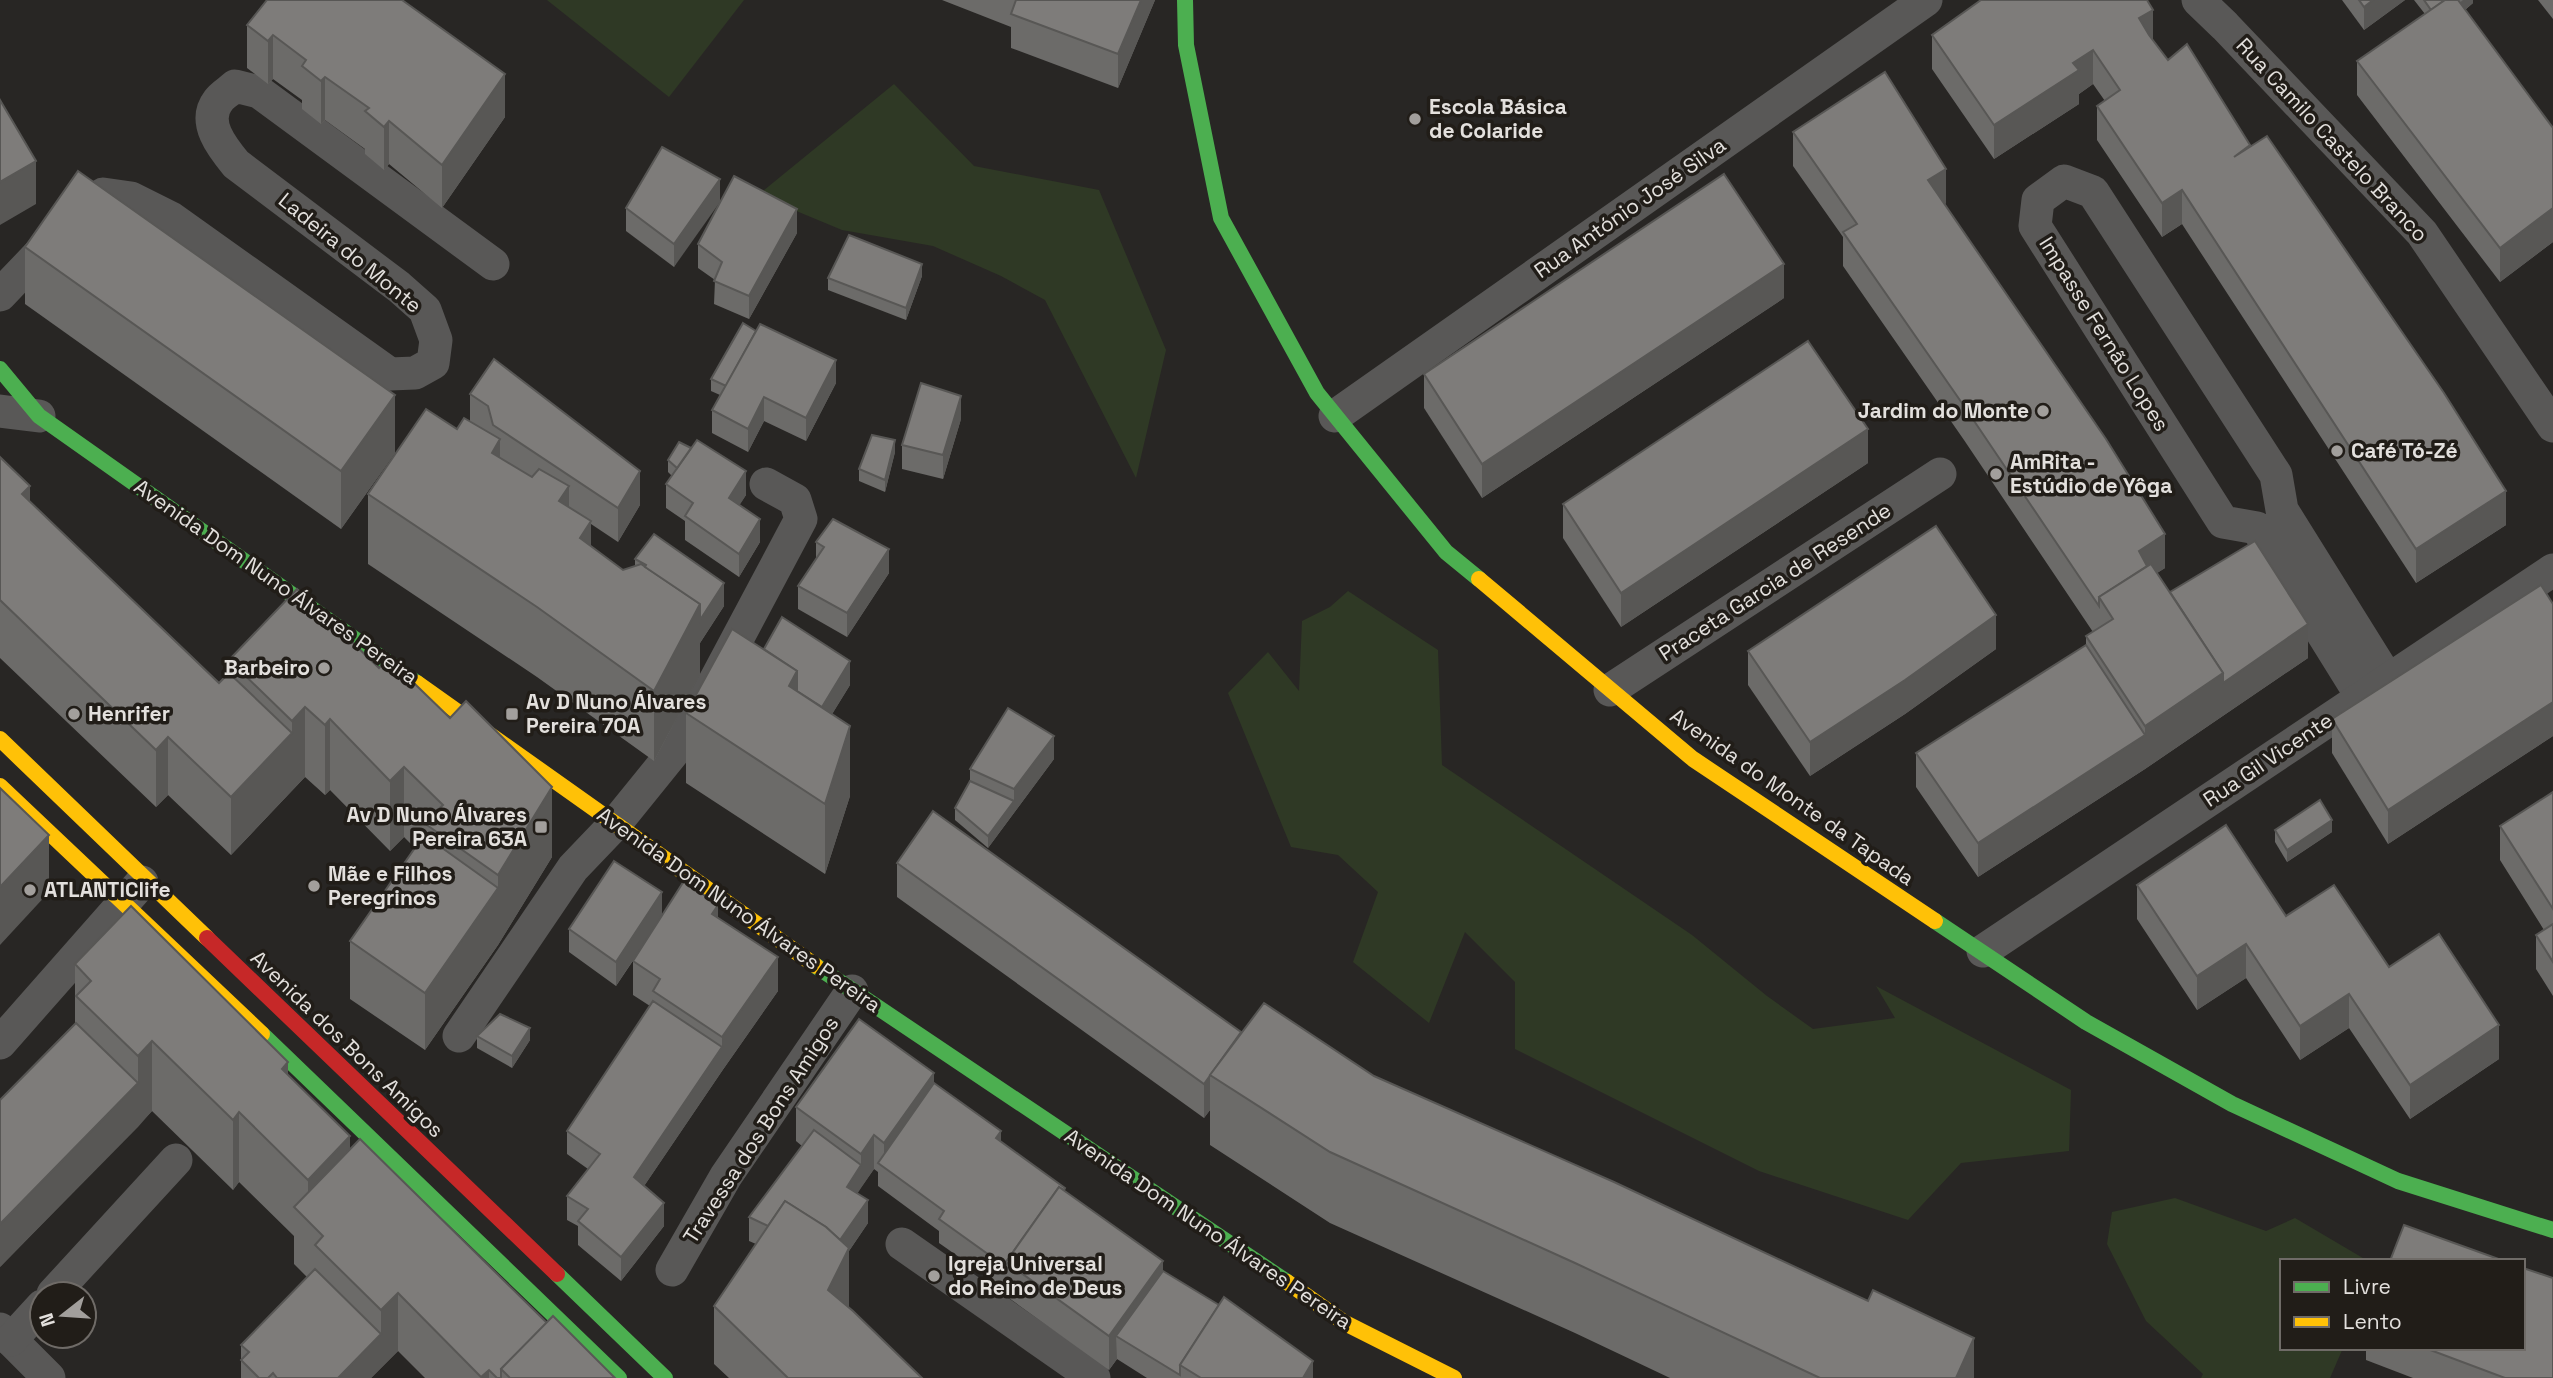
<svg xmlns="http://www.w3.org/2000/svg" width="2553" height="1378" viewBox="0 0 2553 1378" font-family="'Space Grotesk',sans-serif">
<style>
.green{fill:#2f3925}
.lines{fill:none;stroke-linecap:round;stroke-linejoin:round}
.street{stroke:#595857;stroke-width:33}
.fast{stroke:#4caf50;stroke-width:16}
.slow{stroke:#ffc107;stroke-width:16}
.jam{stroke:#c62828;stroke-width:16}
.wall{fill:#6c6b69}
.shaded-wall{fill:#585755}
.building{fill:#7e7c7a;stroke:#585755;stroke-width:2}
.poi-dot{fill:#a29f9c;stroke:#211d18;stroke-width:2.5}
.labels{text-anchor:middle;stroke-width:7;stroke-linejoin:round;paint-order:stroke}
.poi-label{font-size:21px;font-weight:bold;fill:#e3e0dd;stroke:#211d18;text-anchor:start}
.street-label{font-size:21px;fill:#e3e0dd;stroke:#211d18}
</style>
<rect width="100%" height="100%" fill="#282624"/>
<g class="green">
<polygon points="547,0 744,0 669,97"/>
<polygon points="894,84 974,166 1099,190 1166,350 1136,478 1045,300 1001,276 933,246 842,230 758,195"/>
<polygon points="1348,591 1438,650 1442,765 1692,935 1767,996 1813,1029 1895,1018 1876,986 2071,1090 2069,1151 1961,1163 1908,1220 1759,1171 1515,1049 1515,982 1465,932 1429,1023 1353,962 1378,892 1338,855 1291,847 1228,693 1268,652 1299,691 1302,621 1330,607"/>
<polygon points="2175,1198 2266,1231 2295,1218 2368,1261 2282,1261 2282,1348 2343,1348 2330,1378 2201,1378 2203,1374 2146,1321 2107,1244 2112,1212"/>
</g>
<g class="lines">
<g class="street">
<polyline points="2198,0 2225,26 2422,233 2553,426"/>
<path d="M0,295L81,210L103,194L131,198L171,218L390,374L415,373L433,363L436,340L425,310L399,287L236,164C222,147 202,122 218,101C222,95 230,91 235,86L259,92L493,264"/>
<polyline points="0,411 39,416"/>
<polyline points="1335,416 1926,0"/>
<polyline points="1610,690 1940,474"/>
<polyline points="2362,697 2257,528 2223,522 2035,226 2038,200 2064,181 2093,192 2276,475 2282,510 2388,680"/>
<polyline points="1983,951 2553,570"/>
<polyline points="459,1036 573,868 616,823 684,739 801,519 795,500 766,484"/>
<polyline points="0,1043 142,882"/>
<polyline points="902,1244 1094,1378"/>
<polyline points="672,1270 726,1176 852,991"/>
<polyline points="53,1294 176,1160"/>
<polyline points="0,1329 49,1378"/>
<polyline points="11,1340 42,1306"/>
</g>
<g class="fast">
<polyline points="1185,0 1186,45 1221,218 1317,393 1446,552 1479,579"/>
<polyline points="0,369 39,416 417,683"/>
<polyline points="1935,921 2086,1022 2232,1104 2398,1181 2553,1230"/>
<polyline points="816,966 1287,1282"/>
<polyline points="262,1034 619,1378"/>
<polyline points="557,1274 665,1378"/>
</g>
<g class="slow">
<polyline points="1479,579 1693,759 1935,921"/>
<polyline points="417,683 816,966"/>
<polyline points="0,739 207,938"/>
<polyline points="0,786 262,1034"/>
<polyline points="1287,1282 1345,1323 1454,1378"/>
</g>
<polyline class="jam" points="207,938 557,1274"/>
</g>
<g class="wall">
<polygon points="942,0 1155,0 1118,88 1011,48 1011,27"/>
<polygon points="2342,0 2405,0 2364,30"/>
<polygon points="2414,0 2473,0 2473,3 2465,10 2553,128 2553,242 2500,282 2357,95 2357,61 2425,14"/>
<polygon points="2538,0 2553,0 2553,19"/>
<polygon points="247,25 505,117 442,208 389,164 384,170 365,154 365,149 325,120 321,124 302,109 302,100 273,79 268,84 247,68"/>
<polygon points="1932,35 2153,40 2168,60 2250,148 2506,525 2416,583 2182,224 2162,237 2097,140 2097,106 2105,101 2093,84 2079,94 2079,104 1994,159 1932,69"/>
<polygon points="1793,132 1946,203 1945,204 2165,568 2157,573 2170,592 2308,658 2145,769 1978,877 1916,787 1916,753 2086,645 2086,636 2093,632 1964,440 1843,266 1843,237 1793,166"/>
<polygon points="720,179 674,267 626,231 626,208"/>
<polygon points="797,233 749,319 714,304 715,280 698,268 698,244"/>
<polygon points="25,247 395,453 341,529 25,304"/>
<polygon points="922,276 906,320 828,290 828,278"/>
<polygon points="1784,298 1482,498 1424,408 1424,374"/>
<polygon points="711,379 836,383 806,441 764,421 748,452 712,433 712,410 720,395 711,391"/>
<polygon points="470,394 640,505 618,542 591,524 591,546 623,570 635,566 635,559 724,606 700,643 700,674 654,761 537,677 368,564 368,494 457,429 470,422"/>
<polygon points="961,419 943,479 902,469 902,445"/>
<polygon points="895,452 885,492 859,481 859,469"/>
<polygon points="0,457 30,502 219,683 229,673 229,660 297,589 552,857 498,945 425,1050 350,999 350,941 415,848 404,837 390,851 330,790 325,795 305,777 231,855 168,795 156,807 0,658"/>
<polygon points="668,460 746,495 739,505 760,542 739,577 685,540 685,521 666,508 666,484 672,476 668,472"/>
<polygon points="1868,463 1621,627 1563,538 1563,504"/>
<polygon points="816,542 889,573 847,637 798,609 798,586 816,559"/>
<polygon points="2553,604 2553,736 2388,844 2332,753 2332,719"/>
<polygon points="764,649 850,685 832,714 850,796 825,874 686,783 686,713"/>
<polygon points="1996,649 1905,714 1810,776 1748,685 1748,651"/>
<polygon points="1054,759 988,848 955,820 955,808 970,781 970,769"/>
<polygon points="2553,792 2553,996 2536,969 2536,935 2544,930 2500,860 2500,826"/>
<polygon points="2275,830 2332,832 2287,862 2275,842"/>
<polygon points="897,863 1241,1032 1374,1076 1974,1378 1670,1378 1575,1333 1330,1223 1210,1145 1210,1110 1204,1118 897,897"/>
<polygon points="2137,885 2286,916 2389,967 2499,1059 2410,1119 2349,1028 2300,1060 2246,978 2197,1010 2137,919"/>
<polygon points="662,915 718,917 778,991 722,1071 644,1186 664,1226 621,1281 578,1245 578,1226 567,1220 567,1196 588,1169 567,1154 567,1131 650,1006 633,995 633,961 645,943 616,986 569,952 569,929"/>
<polygon points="75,964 288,1075 350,1149 547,1323 615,1378 425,1378 398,1351 371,1378 241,1378 241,1345 307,1277 294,1264 294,1236 239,1182 233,1190 152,1111 0,1267 75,1024"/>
<polygon points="477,1036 530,1040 512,1068 477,1048"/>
<polygon points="934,1083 1001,1142 1065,1191 1163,1271 1313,1378 1147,1378 1117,1359 1109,1370 1006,1296 1006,1290 939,1243 939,1231 878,1186 878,1172 874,1169 857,1193 868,1223 849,1251 848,1307 922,1378 729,1378 714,1364 714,1306 756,1244 749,1241 749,1217 802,1146 796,1141 796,1107"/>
<polygon points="2366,1348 2523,1348 2553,1378 2413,1378 2366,1360"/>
</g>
<g class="shaded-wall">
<polygon points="1141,0 1155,0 1118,88 1118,54"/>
<polygon points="2373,0 2405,0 2364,30 2364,7"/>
<polygon points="2463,0 2473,0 2473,3 2439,31 2439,19"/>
<polygon points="2153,10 2153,44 2139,18"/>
<polygon points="273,35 273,79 268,84 268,41"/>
<polygon points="2093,50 2093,84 2079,94 2079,104 1994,159 1994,125 2073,63"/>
<polygon points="505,74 505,117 442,208 442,165"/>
<polygon points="325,77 325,120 321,124 321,81"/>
<polygon points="389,121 389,164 384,170 384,127"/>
<polygon points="36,161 36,204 0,225 0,182"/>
<polygon points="1946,169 1946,203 1928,214 1928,180"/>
<polygon points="720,179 720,202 674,267 674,244"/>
<polygon points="2182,190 2182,224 2162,237 2162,203"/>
<polygon points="2553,208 2553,242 2500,282 2500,248"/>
<polygon points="797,209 797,233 749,319 749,296"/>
<polygon points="922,264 922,276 906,320 906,308"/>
<polygon points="1784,264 1784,298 1482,498 1482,464"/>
<polygon points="836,360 836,383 806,441 806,418"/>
<polygon points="395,395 395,453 341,529 341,471"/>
<polygon points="961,396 961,419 943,479 943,455"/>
<polygon points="764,397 764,421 748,452 748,429"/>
<polygon points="1868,429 1868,463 1621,627 1621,593"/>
<polygon points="500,439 500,509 492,453"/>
<polygon points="895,440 895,452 885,492 885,480"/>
<polygon points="640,471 640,505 618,542 618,508"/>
<polygon points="746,471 746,495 729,522 729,498"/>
<polygon points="30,486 30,543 22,494"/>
<polygon points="569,486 569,557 559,501"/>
<polygon points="2506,491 2506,525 2416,583 2416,549"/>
<polygon points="760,519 760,542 739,577 739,554"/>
<polygon points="591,521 591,591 580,538"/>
<polygon points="2165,534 2165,568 2151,577 2113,619 2139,551"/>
<polygon points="889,549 889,573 847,637 847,613"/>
<polygon points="724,583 724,606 700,643 700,674 654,761 654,691 700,604"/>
<polygon points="1996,615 1996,649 1905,714 1810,776 1810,742"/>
<polygon points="2308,624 2308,658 2145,769 1978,877 1978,843 2145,735 2145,726 2223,673"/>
<polygon points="850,661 850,685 820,734 820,710"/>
<polygon points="797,671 797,741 789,686"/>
<polygon points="2553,702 2553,736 2388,844 2388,810"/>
<polygon points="305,707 305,777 231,855 231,797 292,733 292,721"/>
<polygon points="330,719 330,790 325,795 325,725"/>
<polygon points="850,726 850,796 825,874 825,804"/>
<polygon points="1054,736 1054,759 988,848 988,836 1014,801 1014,789"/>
<polygon points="168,737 168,795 156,807 156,750"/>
<polygon points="404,767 404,837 390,851 390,781"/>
<polygon points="552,787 552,857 498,945 425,1050 425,993 498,888 498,875"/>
<polygon points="2332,820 2332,832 2287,862 2287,850"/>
<polygon points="49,835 49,892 0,945 0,887"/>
<polygon points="662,892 662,916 616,986 616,962"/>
<polygon points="718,905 718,939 712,914"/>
<polygon points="2246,944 2246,978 2197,1010 2197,976"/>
<polygon points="778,957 778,991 722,1071 634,1201 634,1177 722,1047 722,1037"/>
<polygon points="2349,994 2349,1028 2300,1060 2300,1026"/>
<polygon points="2499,1025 2499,1059 2410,1119 2410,1085"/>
<polygon points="530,1028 530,1040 512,1068 512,1056"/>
<polygon points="152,1041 152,1111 138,1127 138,1056"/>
<polygon points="288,1062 288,1133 282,1069"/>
<polygon points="934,1073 934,1107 884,1168 884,1143"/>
<polygon points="1210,1076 1210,1110 1204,1118 1204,1084"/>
<polygon points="138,1083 138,1127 0,1267 0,1224"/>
<polygon points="239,1112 239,1182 233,1190 233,1120"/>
<polygon points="1001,1131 1001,1155 996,1138"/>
<polygon points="874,1135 874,1169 861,1188 861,1154"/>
<polygon points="350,1136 350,1207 308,1220 308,1180"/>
<polygon points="861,1165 861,1188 847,1210 847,1187"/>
<polygon points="868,1200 868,1223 849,1251 849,1306 828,1347 826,1261"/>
<polygon points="664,1203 664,1226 621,1281 621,1257"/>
<polygon points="1163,1261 1163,1295 1116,1336 1117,1359 1109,1370 1109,1336"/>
<polygon points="398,1293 398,1351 381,1368 381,1310"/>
<polygon points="381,1334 381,1368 371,1378 338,1378"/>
<polygon points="1974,1338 1974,1378 1956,1378"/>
<polygon points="1313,1361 1313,1378 1303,1378"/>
<polygon points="489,1370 489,1378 481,1378 481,1377"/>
</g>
<g class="building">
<polygon points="267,0 402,0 505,74 442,165 389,121 384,127 365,111 369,108 325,77 321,81 302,66 306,60 273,35 268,41 247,25"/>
<polygon points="1016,0 1141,0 1118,54 1011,14"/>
<polygon points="1981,0 2147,0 2153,10 2139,18 2149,35 2168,60 2187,44 2250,145 2234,157 2267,136 2444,393 2506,491 2416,549 2182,190 2162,203 2097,106 2120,90 2093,50 2073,63 2079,70 1994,125 1932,35"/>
<polygon points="2359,0 2373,0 2364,7"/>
<polygon points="2424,0 2445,0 2431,10"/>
<polygon points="2445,0 2458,0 2553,128 2553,208 2500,248 2357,61"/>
<polygon points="1885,72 1946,169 1928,180 2106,439 2165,534 2139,551 2147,566 2099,597 2099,606 1964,406 1843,232 1857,224 1793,132"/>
<polygon points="0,100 36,161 0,182"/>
<polygon points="662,147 720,179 674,244 626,208"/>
<polygon points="78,171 395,395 341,471 25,247"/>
<polygon points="1724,174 1784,264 1482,464 1424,374"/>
<polygon points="734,176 797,209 749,296 714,281 722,262 698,244"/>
<polygon points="849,235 922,264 906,308 828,278"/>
<polygon points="743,323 756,331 726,386 711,379"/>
<polygon points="760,324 836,360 806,418 764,397 748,429 712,410"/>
<polygon points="1808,341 1868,429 1621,593 1563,504"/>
<polygon points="494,359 640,471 618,508 493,425 488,406 470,394"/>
<polygon points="921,383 961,396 943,455 902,445"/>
<polygon points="426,409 457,429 464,418 500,439 492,453 532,477 539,469 569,486 559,501 591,521 580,538 623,570 641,564 700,604 654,691 537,607 368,494"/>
<polygon points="872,435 895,440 885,480 859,469"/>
<polygon points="697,440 746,471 729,498 760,519 739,554 685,516 693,503 666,484"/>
<polygon points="679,442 691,448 677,468 668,460"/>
<polygon points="0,457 30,486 22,494 219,683 229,673 292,733 231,797 168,737 156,750 0,600"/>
<polygon points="833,519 889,549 847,613 798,586 824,547 816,542"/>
<polygon points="1936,526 1996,615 1905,680 1810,742 1748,651"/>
<polygon points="654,534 724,583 700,620 700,604 645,567 646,565 635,559"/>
<polygon points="2255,541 2308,624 2223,683 2223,673 2170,592"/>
<polygon points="2151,564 2223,673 2145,726 2086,636 2113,619 2099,597"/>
<polygon points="2541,585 2553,604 2553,702 2388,810 2332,719"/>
<polygon points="297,589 379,668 388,658 450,718 466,701 552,787 498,875 424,823 443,805 404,767 390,781 330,719 325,725 305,707 292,721 229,660"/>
<polygon points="782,617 850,661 822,707 797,691 797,671 764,649"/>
<polygon points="732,629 797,671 789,686 850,726 825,804 686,713"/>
<polygon points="2086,645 2145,735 1978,843 1916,753"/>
<polygon points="1008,708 1054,736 1014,789 970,769"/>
<polygon points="970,781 1014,801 988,836 955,808"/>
<polygon points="0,788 49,835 0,887"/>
<polygon points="2553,792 2553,909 2500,826"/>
<polygon points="2320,800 2332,820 2287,850 2275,830"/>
<polygon points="933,811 1241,1032 1204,1084 897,863"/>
<polygon points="2226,825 2286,916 2334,885 2389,967 2439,934 2499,1025 2410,1085 2349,994 2300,1026 2246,944 2197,976 2137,885"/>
<polygon points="424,835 498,888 425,993 350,941"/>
<polygon points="614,861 662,892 616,962 569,929"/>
<polygon points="684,881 718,905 712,914 778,957 722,1037 653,991 660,979 633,961"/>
<polygon points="131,906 288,1062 282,1069 350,1136 308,1180 239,1112 233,1120 152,1041 138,1056 76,996 91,981 75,964"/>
<polygon points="2553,924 2553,962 2536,935"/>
<polygon points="653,1001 722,1047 634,1177 664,1203 621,1257 578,1221 588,1209 567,1196 600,1154 567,1131"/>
<polygon points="1264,1003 1374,1076 1614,1182 1868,1301 1873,1290 1974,1338 1956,1378 1820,1378 1575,1263 1330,1152 1210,1075"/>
<polygon points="500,1014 530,1028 512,1056 477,1036"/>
<polygon points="859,1019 934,1073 884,1143 874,1135 861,1154 796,1107"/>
<polygon points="76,1023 138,1083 0,1224 0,1100"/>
<polygon points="934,1083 1001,1131 996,1138 1065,1188 1064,1190 1059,1187 1006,1262 1006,1267 939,1219 944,1211 878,1163"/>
<polygon points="814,1130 861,1165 847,1187 868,1200 840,1240 826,1227 785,1201 768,1226 749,1217"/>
<polygon points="360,1139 547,1323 501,1369 501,1378 497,1378 489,1370 481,1377 398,1293 381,1310 315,1245 323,1236 294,1207"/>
<polygon points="1059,1187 1163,1261 1109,1336 1006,1262"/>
<polygon points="785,1201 826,1227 849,1248 828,1290 853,1311 922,1378 788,1378 714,1306"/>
<polygon points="2404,1225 2504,1261 2390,1261"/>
<polygon points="2523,1268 2553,1278 2553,1378 2505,1378 2425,1348 2523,1348"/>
<polygon points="315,1269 381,1334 338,1378 277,1378 273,1373 268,1378 259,1378 241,1360 249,1352 241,1345"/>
<polygon points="1163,1271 1219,1305 1180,1365 1180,1375 1116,1336"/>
<polygon points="1224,1297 1313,1361 1303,1378 1201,1378 1180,1365"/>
<polygon points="553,1316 615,1378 510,1378 501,1369"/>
</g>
<g class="poi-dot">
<circle cx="1415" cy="119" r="7"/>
<circle cx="2043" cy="411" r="7"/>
<circle cx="2337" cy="451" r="7"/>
<circle cx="1996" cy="474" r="7"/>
<circle cx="324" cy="668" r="7"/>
<circle cx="74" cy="714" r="7"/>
<rect x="505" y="707" width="14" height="14" rx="3.5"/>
<rect x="534" y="820" width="14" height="14" rx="3.5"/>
<circle cx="314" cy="886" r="7"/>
<circle cx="30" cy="890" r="7"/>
<circle cx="934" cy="1276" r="7"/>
</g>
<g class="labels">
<g class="poi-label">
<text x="1429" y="114">Escola Básica<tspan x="1429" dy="24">de Colaride</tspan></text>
<text x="2029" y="418" text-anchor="end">Jardim do Monte</text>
<text x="2351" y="458">Café Tó-Zé</text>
<text x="2010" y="469">AmRita -<tspan x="2010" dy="24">Estúdio de Yôga</tspan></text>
<text x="310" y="675" text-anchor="end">Barbeiro</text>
<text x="526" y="709">Av D Nuno Álvares<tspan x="526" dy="24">Pereira 70A</tspan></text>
<text x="88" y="721">Henrifer</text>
<text x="527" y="822" text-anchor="end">Av D Nuno Álvares<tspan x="527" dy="24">Pereira 63A</tspan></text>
<text x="328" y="881">Mãe e Filhos<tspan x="328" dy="24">Peregrinos</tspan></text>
<text x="44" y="897">ATLANTIClife</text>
<text x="948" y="1271">Igreja Universal<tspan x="948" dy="24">do Reino de Deus</tspan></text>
</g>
<g class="street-label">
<text transform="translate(2332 140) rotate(47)" y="7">Rua Camilo Castelo Branco</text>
<text transform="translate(1630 208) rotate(-35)" y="7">Rua António José Silva</text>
<text transform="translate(350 253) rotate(39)" y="7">Ladeira do Monte</text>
<text transform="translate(2104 334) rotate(58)" y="7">Impasse Fernão Lopes</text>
<text transform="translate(276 582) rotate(35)" y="7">Avenida Dom Nuno Álvares Pereira</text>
<text transform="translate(1775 582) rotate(-33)" y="7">Praceta Garcia de Resende</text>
<text transform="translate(2268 760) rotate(-34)" y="7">Rua Gil Vicente</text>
<text transform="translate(1792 797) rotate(35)" y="7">Avenida do Monte da Tapada</text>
<text transform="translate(739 910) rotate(35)" y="7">Avenida Dom Nuno Álvares Pereira</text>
<text transform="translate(347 1044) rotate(44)" y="7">Avenida dos Bons Amigos</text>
<text transform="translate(761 1130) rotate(-57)" y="7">Travessa dos Bons Amigos</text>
<text transform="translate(1208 1229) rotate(34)" y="7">Avenida Dom Nuno Álvares Pereira</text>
</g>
</g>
<rect x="2280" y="1259" width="245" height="91" fill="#211d18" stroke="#6f6b67" stroke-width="2"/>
<rect x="2294" y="1282" width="35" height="10" fill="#4caf50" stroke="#6f6b67" stroke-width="2"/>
<text x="2343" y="1294" font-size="21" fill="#e3e0dd">Livre</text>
<rect x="2294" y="1317" width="35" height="10" fill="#ffc107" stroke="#6f6b67" stroke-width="2"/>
<text x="2343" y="1329" font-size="21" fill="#e3e0dd">Lento</text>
<g transform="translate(63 1315) rotate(253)"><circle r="33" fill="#211d18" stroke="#6f6b67" stroke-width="2"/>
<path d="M0-5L12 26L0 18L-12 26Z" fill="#a29f9c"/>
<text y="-10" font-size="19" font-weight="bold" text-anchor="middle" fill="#e3e0dd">N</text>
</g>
</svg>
